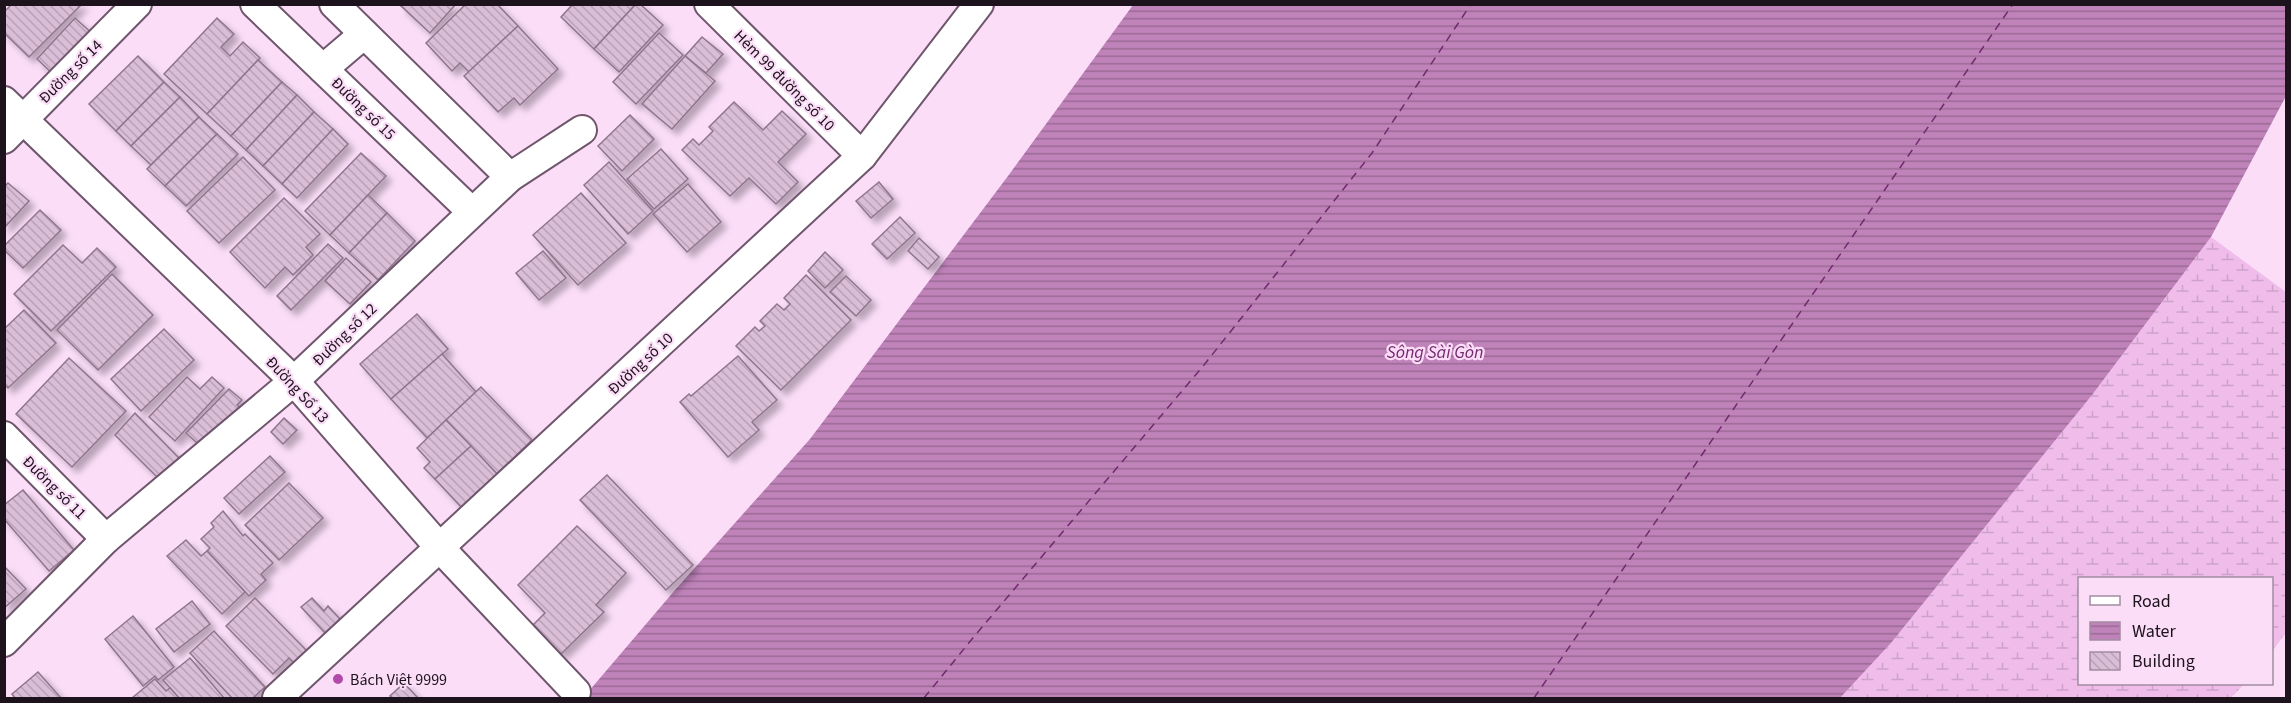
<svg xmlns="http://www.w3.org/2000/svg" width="2291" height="703" viewBox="0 0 2291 703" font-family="'Source Sans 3',sans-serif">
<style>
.wetland{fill:url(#wetland-marsh)}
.water{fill:url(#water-rules)}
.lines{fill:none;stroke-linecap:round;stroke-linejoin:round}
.ferry{stroke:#72296e;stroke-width:1.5;stroke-dasharray:8 6;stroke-linecap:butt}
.building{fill:url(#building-back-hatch);stroke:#8f758d;stroke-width:1.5;filter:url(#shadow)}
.minor-casing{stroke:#6f566c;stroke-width:32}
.minor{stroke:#fff;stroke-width:28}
.poi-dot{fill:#b24aac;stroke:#fbddf8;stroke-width:2}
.labels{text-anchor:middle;stroke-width:4.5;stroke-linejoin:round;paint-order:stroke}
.street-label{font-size:16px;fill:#1d131c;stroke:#fbddf8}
.poi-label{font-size:16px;fill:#1d131c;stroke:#fbddf8;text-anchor:start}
.water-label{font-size:18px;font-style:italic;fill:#72296e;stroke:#fbddf8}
</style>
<defs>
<pattern id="wetland-marsh" width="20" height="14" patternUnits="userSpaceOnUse" patternTransform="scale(1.5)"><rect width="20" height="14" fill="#f0bdeb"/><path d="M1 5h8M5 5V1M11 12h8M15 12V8" fill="none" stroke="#cda2c9"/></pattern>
<pattern id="water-rules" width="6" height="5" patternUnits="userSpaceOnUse" patternTransform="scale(1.5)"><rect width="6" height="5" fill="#bf83ba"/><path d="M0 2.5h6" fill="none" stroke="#9b6a96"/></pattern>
<pattern id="building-back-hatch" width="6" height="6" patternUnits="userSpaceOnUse" patternTransform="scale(1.5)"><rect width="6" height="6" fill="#dabdd6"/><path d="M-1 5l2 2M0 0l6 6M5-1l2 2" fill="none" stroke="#bba2b7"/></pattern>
<filter id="shadow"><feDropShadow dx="5.5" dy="5.5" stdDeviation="3" flood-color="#0004"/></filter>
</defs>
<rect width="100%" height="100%" fill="#fbddf8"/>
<polygon class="wetland" points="2211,237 2286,292 2286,633 2272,651 2272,578 2080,578 2080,684 2244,684 2231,698 1840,698 1891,643 2092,395"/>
<polygon class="water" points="1133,5 2286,5 2286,96 2211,237 2092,395 1891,643 1840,698 583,698 675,590 810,439 1008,176"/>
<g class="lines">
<g class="ferry">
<polyline points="924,698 972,639 1204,365 1372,153 1471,4"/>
<polyline points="1534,698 2013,4"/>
</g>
</g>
<g class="building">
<polygon points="12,4 82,4 29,57 4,33 4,12"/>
<polygon points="402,4 456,4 430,33 401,6"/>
<polygon points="466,4 497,4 518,26 469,72 460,63 452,71 426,43"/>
<polygon points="573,4 636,4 594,49 561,17"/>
<polygon points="636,4 640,4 663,25 619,72 594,49"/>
<polygon points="75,18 95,36 56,77 37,59"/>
<polygon points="217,18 234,34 221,47 230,56 243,42 260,58 207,114 164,74"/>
<polygon points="518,26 558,69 520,105 514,98 498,112 464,76"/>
<polygon points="659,33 683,55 636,104 613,82"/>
<polygon points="702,37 723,54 706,73 685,56"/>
<polygon points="138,56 164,82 116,131 89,104"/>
<polygon points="685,56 715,81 672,129 642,104"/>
<polygon points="258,60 282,82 231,136 207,114"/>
<polygon points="164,82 180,97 131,146 116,131"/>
<polygon points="282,82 297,95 246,150 231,136"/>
<polygon points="297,95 314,112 263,166 246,150"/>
<polygon points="180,97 199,117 151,165 131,146"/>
<polygon points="734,102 763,130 782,111 806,134 778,162 798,182 776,204 749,178 730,196 682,150 693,139 699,145 713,131 709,127"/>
<polygon points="314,112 333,129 282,184 263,166"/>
<polygon points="630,115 654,139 622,171 598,146"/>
<polygon points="199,117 217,134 165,186 147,169"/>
<polygon points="333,129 348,144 297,198 282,184"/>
<polygon points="217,134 238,154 186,206 165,186"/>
<polygon points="661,149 688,179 654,209 627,179"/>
<polygon points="361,153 386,176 330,235 305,211"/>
<polygon points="243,157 275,190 219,243 187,211"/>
<polygon points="609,162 653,211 628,234 584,185"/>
<polygon points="879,182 893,199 871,218 856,201"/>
<polygon points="8,183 29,201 4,228 4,187"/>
<polygon points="688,184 721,222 687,252 653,214"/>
<polygon points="581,193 626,243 578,285 533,235"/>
<polygon points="368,195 387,213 349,253 330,235"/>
<polygon points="284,198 320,234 306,247 313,255 293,275 285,267 265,288 230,252"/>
<polygon points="40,210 61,230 23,268 4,250 4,246"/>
<polygon points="387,213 415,241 378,280 349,253"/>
<polygon points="900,217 915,233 887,259 872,244"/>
<polygon points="919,238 939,257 928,269 908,251"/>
<polygon points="328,244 343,258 291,310 277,296"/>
<polygon points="63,245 82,263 97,248 116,267 51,331 14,294"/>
<polygon points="543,251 566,278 539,300 516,273"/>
<polygon points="825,252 843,270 825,288 808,271"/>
<polygon points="346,258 371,282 350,304 325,281"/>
<polygon points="112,274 153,315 98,370 57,330"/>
<polygon points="806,275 851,320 781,390 736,346 755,327 759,331 765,326 760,321 777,304 784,310 790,304 784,298"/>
<polygon points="846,276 871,300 856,316 830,292"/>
<polygon points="24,310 56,343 8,388 4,384 4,329"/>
<polygon points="417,314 448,349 391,399 360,364"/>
<polygon points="164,329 194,360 141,411 111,379"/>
<polygon points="442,354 476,392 427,438 391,399"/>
<polygon points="738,356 777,400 752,422 759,430 728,457 680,402 689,394 691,396"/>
<polygon points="69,358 126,411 72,467 16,414"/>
<polygon points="187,377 200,389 212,377 224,388 175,441 149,417"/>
<polygon points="481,387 532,440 497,474 446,420"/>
<polygon points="229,389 242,400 237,405 244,411 206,451 186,433"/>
<polygon points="135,413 179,458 159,479 115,435"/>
<polygon points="284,418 297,430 283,444 271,432"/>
<polygon points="446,420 471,446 435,479 424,468 430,462 417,448"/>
<polygon points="471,446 497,474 461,507 435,479"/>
<polygon points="270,456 285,472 239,514 224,498"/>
<polygon points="607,475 693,565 666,590 580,500"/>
<polygon points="289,483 323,518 279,560 245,525"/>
<polygon points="23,490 74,550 49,571 4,519 4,505"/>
<polygon points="223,511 243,536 245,534 273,563 261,574 266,580 249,596 207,551 210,548 201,539 214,527 211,523"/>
<polygon points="577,526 626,573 596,605 604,612 561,654 532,626 545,613 518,585"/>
<polygon points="186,540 201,556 207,551 245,592 222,614 167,556"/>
<polygon points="4,566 26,589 4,608"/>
<polygon points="255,598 307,651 294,663 289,658 273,674 226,626"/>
<polygon points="312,598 324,611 328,606 340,619 325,633 301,607"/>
<polygon points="192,601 210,624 174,652 156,629"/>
<polygon points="133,616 174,667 158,680 155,676 143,686 105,639"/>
<polygon points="214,631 265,687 253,698 232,698 190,653"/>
<polygon points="190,658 224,698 179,698 163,680"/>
<polygon points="38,672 61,698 15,698 12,694"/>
<polygon points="155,679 166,691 170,688 179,698 132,698"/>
<polygon points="404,683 418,698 393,698 390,696"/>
</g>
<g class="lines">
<defs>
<g id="minor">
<polyline points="255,4 472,212"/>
<polyline points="334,4 510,177"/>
<polyline points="709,4 862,156"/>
<polyline points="323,69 364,34"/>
<polyline points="4,101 294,381 440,548 576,692"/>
<polyline points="4,139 137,4"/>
<polyline points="4,436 106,539"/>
<polyline points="4,642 106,539 294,381 510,177 582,130"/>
<polyline points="277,698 862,156 979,4"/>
</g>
</defs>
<use href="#minor" class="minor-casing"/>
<use href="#minor" class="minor"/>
</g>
<circle class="poi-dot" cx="338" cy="679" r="6"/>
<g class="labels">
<g class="street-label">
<text transform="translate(70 71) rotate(-45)" y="6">Đường số 14</text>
<text transform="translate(785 80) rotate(45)" y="6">Hẻm 99 đường số 10</text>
<text transform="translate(364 108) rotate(44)" y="6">Đường số 15</text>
<text transform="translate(344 334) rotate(-44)" y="6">Đường số 12</text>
<text transform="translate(640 363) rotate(-43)" y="6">Đường số 10</text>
<text transform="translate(298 389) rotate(47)" y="6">Đường Số 13</text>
<text transform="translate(55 487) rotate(45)" y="6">Đường số 11</text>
</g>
<g class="poi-label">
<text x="350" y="685">Bách Việt 9999</text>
</g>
<g class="water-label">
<text x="1435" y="358">Sông Sài Gòn</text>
</g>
</g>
<rect width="2291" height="703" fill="none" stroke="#1d131c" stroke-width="12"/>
<rect x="2078" y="577" width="195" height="108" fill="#fbddf8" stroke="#a28ca0" stroke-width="1.5"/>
<rect x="2090" y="596" width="30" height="9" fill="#ffffff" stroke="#a28ca0" stroke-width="1.5"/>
<text x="2132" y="607" font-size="18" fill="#1d131c">Road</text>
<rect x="2090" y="622" width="30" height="18" fill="url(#water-rules)" stroke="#a28ca0" stroke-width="1.5"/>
<text x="2132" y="637" font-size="18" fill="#1d131c">Water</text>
<rect x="2090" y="652" width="30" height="18" fill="url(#building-back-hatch)" stroke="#a28ca0" stroke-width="1.5"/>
<text x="2132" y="667" font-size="18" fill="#1d131c">Building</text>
</svg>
